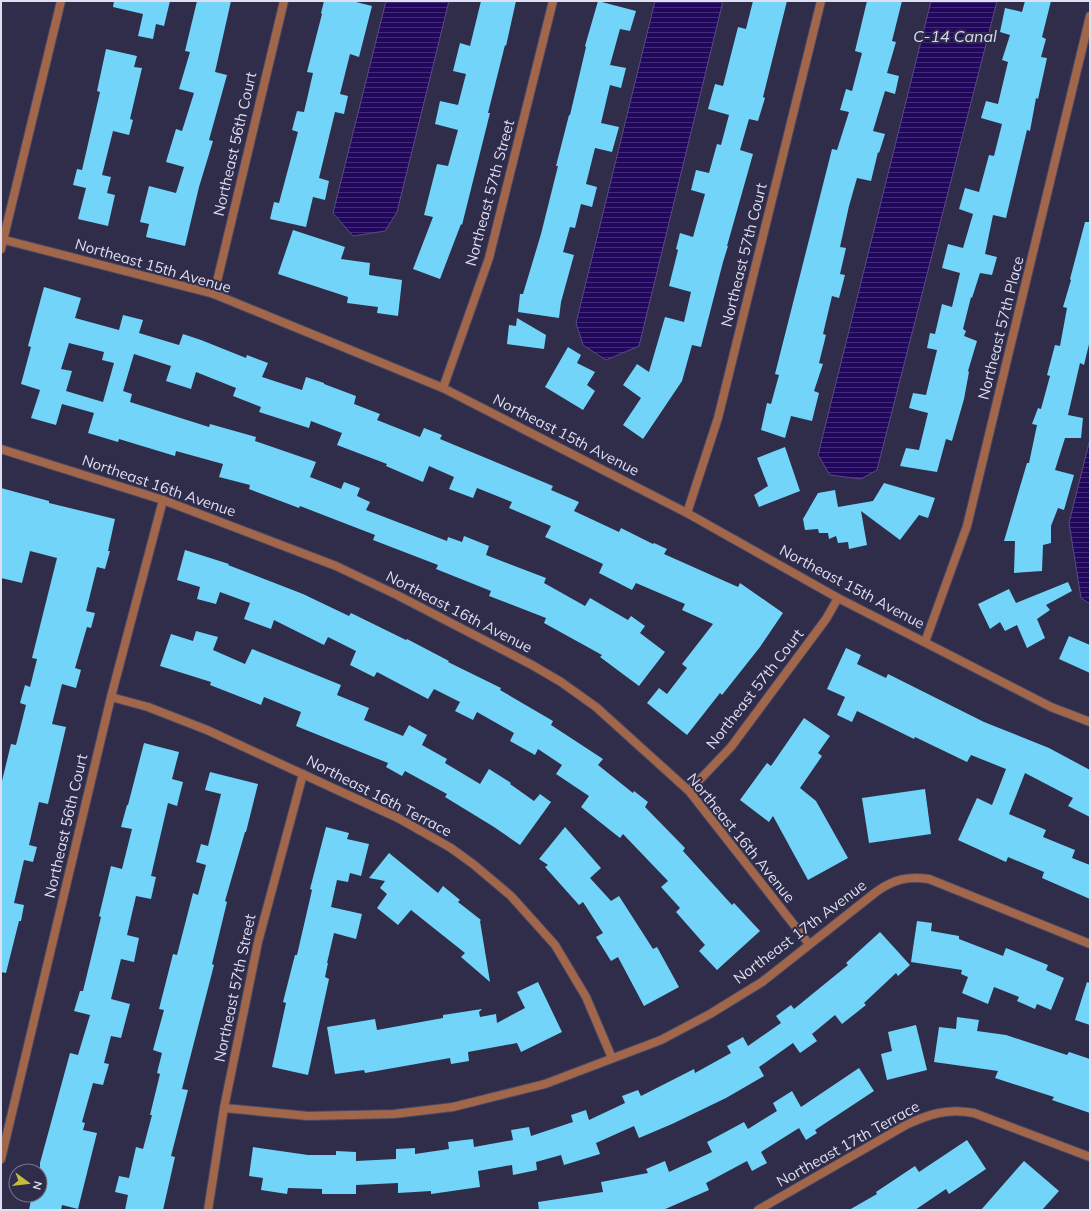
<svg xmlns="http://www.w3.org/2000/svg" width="1091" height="1211" viewBox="0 0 1091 1211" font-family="Mulish,sans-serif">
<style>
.water{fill:url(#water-rules);stroke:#5b4889}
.building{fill:#73d4fa;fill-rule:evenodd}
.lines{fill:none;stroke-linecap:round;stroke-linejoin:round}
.minor-casing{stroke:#4b4965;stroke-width:10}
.tertiary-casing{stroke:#4b4965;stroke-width:10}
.minor{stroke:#a2674a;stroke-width:8}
.tertiary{stroke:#a2674a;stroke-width:8}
.labels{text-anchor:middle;stroke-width:4;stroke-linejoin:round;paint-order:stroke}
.street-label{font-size:15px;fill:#dfdff2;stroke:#2f2d4a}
.water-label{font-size:16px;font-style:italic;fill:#dadaf2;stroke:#2f2d4a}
</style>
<defs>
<pattern id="water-rules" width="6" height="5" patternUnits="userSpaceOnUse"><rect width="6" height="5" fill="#22085c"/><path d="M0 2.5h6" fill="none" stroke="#422c74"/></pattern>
</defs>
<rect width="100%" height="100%" fill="#2f2d4a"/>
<g class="water">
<polygon points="386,1 449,1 397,212 385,231 353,236 333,213"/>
<polygon points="655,1 723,1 639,346 606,360 583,345 576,323"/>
<polygon points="931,1 997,1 877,470 861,479 830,475 818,455"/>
<polygon points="1090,439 1090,604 1081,598 1069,523"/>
</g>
<g class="building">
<polygon points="114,1 170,1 164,26 156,24 153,39 138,36 143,14 113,7"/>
<polygon points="197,1 231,1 215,72 227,75 209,140 213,141 199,187 185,246 146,237 149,224 140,222 149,186 176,193 184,167 166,162 176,129 182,131 194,93 179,89 190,52 185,51"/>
<polygon points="324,1 352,1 372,6 359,57 350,54 340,94 348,96 344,114 335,112 319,178 329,181 325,200 313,197 306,227 270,219 274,202 279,203 298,132 292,130 297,111 304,112 313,73 307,72 322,14 321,13"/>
<polygon points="481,1 516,1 506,46 505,45 488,113 490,113 462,225 461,224 440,279 413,269 433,217 424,215 437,164 448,166 458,130 435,124 440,101 458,105 466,74 453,71 460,43 470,46"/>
<polygon points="598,1 636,11 630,31 620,29 610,65 626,68 621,88 610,85 601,123 619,127 612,152 595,148 586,184 597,187 592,207 581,204 575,228 570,227 563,252 574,255 561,302 559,318 518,312 520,294 523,294 541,234 558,166 556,166 569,115 570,115 586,47 585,46"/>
<polygon points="753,1 787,1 763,97 765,98 758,121 749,119 740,150 753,154 727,246 728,246 723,262 701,347 692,345 682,381 643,439 623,425 641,398 623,385 637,364 649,372 665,317 684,322 691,292 669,286 678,250 676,249 680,233 693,237 705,194 691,190 696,170 709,173 717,144 721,145 729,115 708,109 715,84 723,86 738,27 746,29"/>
<polygon points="867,1 902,1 892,41 896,42 887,73 899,76 895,94 885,91 873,131 885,134 879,153 878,152 871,181 857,178 849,206 840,247 846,248 840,274 845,275 839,298 832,296 823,334 826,335 819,363 823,364 814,391 819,393 812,421 791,416 785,438 761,430 767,403 771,404 779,375 775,374 832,149 837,150 849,112 840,110 846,89 852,91 862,53 855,51"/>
<polygon points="1025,1 1051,1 1042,37 1046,39 1041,57 1047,58 1038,99 1036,98 1030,131 1027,130 1006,218 993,215 985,254 997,257 992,275 980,273 972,298 971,297 963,329 966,331 964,336 977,341 968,371 969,372 964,399 952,441 946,439 937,472 900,466 906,448 919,450 928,413 909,408 913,393 926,395 937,350 927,348 930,333 935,334 942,304 952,307 960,273 942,268 948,244 963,248 973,214 959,209 965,188 979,192 989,155 994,156 1002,124 981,118 986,101 998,104 1008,62 1002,60 1010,35 1000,32 1005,8 1022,12"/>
<polygon points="106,49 137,56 134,67 142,68 130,119 133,120 129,135 113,131 102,175 111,177 107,193 115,195 108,226 78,219 86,188 73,185 77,169 82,170 100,92 97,91"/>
<polygon points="1085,222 1090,222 1090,340 1084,365 1080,363 1068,415 1083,418 1081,438 1065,438 1055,470 1074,475 1064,510 1058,508 1051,526 1051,543 1043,545 1042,571 1014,573 1015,541 1004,541 1027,463 1029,463 1037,425 1032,424 1038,408 1041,409 1050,376 1047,375 1055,345 1060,346 1067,308 1063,307 1071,280 1070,279"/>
<polygon points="293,230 345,247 341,259 370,263 369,275 402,280 398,316 377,313 378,307 347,303 348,297 278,274"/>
<path d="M44,287L81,298L75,318L119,330L123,315L143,320L139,333L179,345L183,334L201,340L246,358L247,355L268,363L262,377L302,390L306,377L324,383V384L356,396L354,404L380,414L377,420L420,437L424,428L442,435L440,439L553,486L551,490L579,502L574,511L619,532L621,528L653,544L654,543L667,549L664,554L738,587L740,583L783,613L760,647L722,695L720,693L687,735L647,703L659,688L667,694L687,668L682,664L713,624L682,610L685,604L636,583L632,590L599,573L603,564L545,537L551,526L509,508L512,502L477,488L473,498L449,489L454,477L429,466L423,482L386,466L387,464L337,445L342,433L311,421L309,428L259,412L261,407L233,396L236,388L196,372L191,389L166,381L171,366L134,354L123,391L132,394L130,402L209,427L210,424L256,437L255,441L316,462L310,477L341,489L344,482L360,488L357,496L370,502L366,510L447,541L448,537L462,542L464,536L489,546L486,555L546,578L544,583L585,606L590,598L628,620L631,616L645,626L640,633L665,652L639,686L600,657L602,655L544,623L546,618L489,596L491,591L436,569L438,565L373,540L375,535L300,506L299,508L249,489L250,485L219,477L223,464L176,451L175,456L119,439L118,442L88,433L94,413L62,404L56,425L31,418L40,390L21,384L31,347L28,346ZM69,343L104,352L102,360L114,363L103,402L66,391L72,371L61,369Z"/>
<polygon points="517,318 546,335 544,349 507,344 509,325 516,326"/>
<polygon points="568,347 581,355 577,363 595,372 587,385 595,391 583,410 545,387"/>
<polygon points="785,447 800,491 759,507 754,495 768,486 757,458"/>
<polygon points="884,483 935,498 928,518 919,515 900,540 861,511 867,545 849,549 848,542 838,543 836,536 829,539 828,533 819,533 818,529 805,530 803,519 818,493 835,490 838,507 873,501"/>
<polygon points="1,488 49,501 49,503 115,519 108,551 110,551 105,569 97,567 86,611 95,613 91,628 87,627 75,668 81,670 76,688 62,684 52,724 66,727 48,804 39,802 29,845 37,847 33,862 24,860 14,903 24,905 21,921 19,921 6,973 1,972 1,785 11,744 16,745 26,705 20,703 25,685 30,687 37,659 32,658 57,558 30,551 22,583 1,578"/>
<polygon points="185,550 229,564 228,565 303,594 349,616 351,613 406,640 407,639 449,661 448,662 501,688 500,690 553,721 551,725 603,759 598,765 633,793 634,791 648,802 645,807 685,848 683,851 732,905 734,903 760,931 717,970 699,951 705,945 676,912 680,908 661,887 668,881 623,834 620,838 581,807 589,796 556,774 562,765 538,749 535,755 510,741 514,733 477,712 473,720 455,711 460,702 434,689 428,699 377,672 374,677 350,665 356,651 328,637 324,645 274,620 271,629 244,619 250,603 220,592 216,604 197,599 200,587 177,580"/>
<polygon points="1068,582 1072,591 1046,605 1050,610 1037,619 1045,638 1027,648 1017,625 1005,631 1000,622 990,629 978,604 1009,589 1016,603"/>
<polygon points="196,631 218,637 213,650 245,664 252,649 341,685 337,695 369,708 364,720 403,736 409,725 427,735 422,745 447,759 445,763 480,784 489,769 511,783 510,784 534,801 540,794 551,802 520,845 494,827 445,797 447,794 405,771 402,776 386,767 388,763 296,726 301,712 264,697 261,705 210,685 211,682 160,666 171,634 193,641"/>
<polygon points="1069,636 1090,645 1090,673 1059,659"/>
<polygon points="846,648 861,655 857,664 886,678 888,674 984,722 1049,748 1090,770 1090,817 1068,806 1073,798 1025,773 1009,814 1046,830 1043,837 1075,850 1072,858 1090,865 1090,899 1042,878 1044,872 1008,857 1006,862 958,840 977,798 992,805 1006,769 971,755 967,762 915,737 914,739 857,711 852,722 837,715 845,697 827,689"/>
<polygon points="804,718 830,736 818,753 822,756 800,788 816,801 848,858 808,880 773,816 769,822 740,800 767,763 771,766"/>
<polygon points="144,743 179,752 172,779 183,782 177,806 168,803 151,876 156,877 151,899 136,896 127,935 139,938 134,962 121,959 111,999 130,1004 121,1038 111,1036 104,1063 109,1064 103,1085 93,1083 82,1122 85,1123 83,1130 97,1133 78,1209 62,1205 61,1210 29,1210 32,1195 40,1195 40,1163 70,1053 78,1055 90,1015 74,1011 80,991 83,991 101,917 99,916 111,866 122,869 132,829 121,827 127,805 128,805"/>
<polygon points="210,772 258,784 246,832 245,832 225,901 227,902 212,964 214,965 182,1089 188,1090 171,1156 175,1157 163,1210 125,1210 128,1195 115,1192 119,1176 129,1178 136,1147 143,1149 152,1115 150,1115 160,1074 157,1073 162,1053 153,1050 164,1010 159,1009 173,954 177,955 193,893 198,895 206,865 196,862 201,844 208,846 221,794 205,790"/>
<polygon points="925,789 931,834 869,843 862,798"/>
<polygon points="326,827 349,833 347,839 369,844 361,876 350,873 348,882 337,880 331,907 362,914 356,939 334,933 327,963 328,963 325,977 329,979 308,1075 272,1067 286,1003 283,1002 295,955 297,955 312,890 310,889"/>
<polygon points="565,827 601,868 590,878 611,901 619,896 653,949 657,947 679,987 644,1006 618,957 611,961 596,937 603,933 583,902 579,905 545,867 548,865 539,859"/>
<polygon points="389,853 438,893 443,886 460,900 458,902 481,920 480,921 490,982 461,957 465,953 411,910 398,925 377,908 387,894 380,888 385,881 369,878"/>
<polygon points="917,921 932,923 931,931 959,936 959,939 1003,956 1006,948 1048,965 1046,970 1064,978 1051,1010 1037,1004 1035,1009 1017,1001 1019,997 994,987 988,1004 962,993 968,977 961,974 962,970 911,962"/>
<polygon points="880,932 910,965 898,976 896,973 864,1003 866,1005 842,1024 835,1015 812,1034 817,1041 800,1053 793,1043 759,1067 764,1076 726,1098 672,1124 639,1138 634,1126 596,1143 600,1154 564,1165 561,1155 536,1162 537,1170 513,1175 512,1165 478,1171 480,1187 431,1194 431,1191 398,1193 398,1183 356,1185 356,1194 322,1194 322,1189 288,1188 287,1194 261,1190 263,1178 249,1176 253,1147 308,1155 336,1155 336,1151 356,1152 356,1161 396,1159 396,1149 415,1148 415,1154 449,1149 448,1142 473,1139 474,1147 513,1140 511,1130 529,1127 531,1136 573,1122 571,1115 586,1110 589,1120 625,1103 622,1096 638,1090 641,1096 694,1069 695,1073 731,1053 727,1046 743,1037 748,1046 781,1023 776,1016 791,1005 794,1009 848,965 846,963"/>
<polygon points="538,982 562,1032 521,1052 517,1043 468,1052 469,1061 451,1064 450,1058 365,1073 364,1070 335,1074 327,1027 375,1019 377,1030 443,1018 443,1015 482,1009 479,1012 480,1017 496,1014 497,1023 525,1008 517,992"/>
<polygon points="1087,982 1090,983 1090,1025 1075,1020"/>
<polygon points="957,1017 979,1020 977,1031 1006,1035 1067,1055 1069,1052 1090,1059 1090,1113 1052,1100 1054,1097 995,1078 998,1071 934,1062 939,1027 956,1029"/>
<polygon points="916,1025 927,1070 887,1080 881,1054 892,1051 888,1032"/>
<polygon points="859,1068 874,1091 815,1130 817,1133 806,1140 799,1128 761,1152 767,1163 752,1171 747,1161 706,1183 709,1190 663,1210 539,1210 538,1202 603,1192 601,1182 648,1173 646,1169 665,1161 669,1172 712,1152 707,1142 744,1122 748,1129 777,1111 773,1103 792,1091 801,1107"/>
<polygon points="967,1140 986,1169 949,1194 946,1189 915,1210 849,1210 877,1194 876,1192 915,1166 919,1172"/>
<polygon points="1024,1161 1059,1191 1042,1210 981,1210"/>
</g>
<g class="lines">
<defs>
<g id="minor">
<polyline points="1,239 214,294 443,388 687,513 838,598 1051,707 1090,722"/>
<polyline points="214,294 284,1"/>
<polyline points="443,388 489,258 553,1"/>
<polyline points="1,449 163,500 336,566 397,595 532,665 561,682 596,707 689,791 809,944"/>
<polyline points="687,513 718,418 821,1"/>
<polyline points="925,642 967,526 1090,16"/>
<polyline points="111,697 148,707 207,730 398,818 451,848 473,864 511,896 555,945 586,997 612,1058"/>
<polyline points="689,791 731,747 826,619 838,598"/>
<path d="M224,1108L308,1116L394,1114L453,1107L545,1084L661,1040L710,1014L762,982L876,892C894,879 908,876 929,879L1090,944"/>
<polyline points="1,1159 111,697 163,500"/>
<polyline points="208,1210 224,1108 258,942 303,774"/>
<path d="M758,1210L906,1125C929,1114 948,1108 974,1113L1090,1157"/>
</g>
<polyline id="tertiary" points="1,249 61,1"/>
</defs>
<use href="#minor" class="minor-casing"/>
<use href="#tertiary" class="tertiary-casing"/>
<use href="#minor" class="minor"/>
<use href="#tertiary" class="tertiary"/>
</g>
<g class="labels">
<g class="street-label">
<text transform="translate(235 144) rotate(-77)" y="5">Northeast 56th Court</text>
<text transform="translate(490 193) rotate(-75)" y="5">Northeast 57th Street</text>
<text transform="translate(744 255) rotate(-76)" y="5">Northeast 57th Court</text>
<text transform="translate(153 266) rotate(16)" y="5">Northeast 15th Avenue</text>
<text transform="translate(1001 328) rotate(-76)" y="5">Northeast 57th Place</text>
<text transform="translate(566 435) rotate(27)" y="5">Northeast 15th Avenue</text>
<text transform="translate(159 486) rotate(19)" y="5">Northeast 16th Avenue</text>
<text transform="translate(852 587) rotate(28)" y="5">Northeast 15th Avenue</text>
<text transform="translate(459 612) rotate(27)" y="5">Northeast 16th Avenue</text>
<text transform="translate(755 689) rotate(-52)" y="5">Northeast 57th Court</text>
<text transform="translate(379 796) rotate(27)" y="5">Northeast 16th Terrace</text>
<text transform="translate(66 826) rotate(-77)" y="5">Northeast 56th Court</text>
<text transform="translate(741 838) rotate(51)" y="5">Northeast 16th Avenue</text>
<text transform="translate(800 932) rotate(-37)" y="5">Northeast 17th Avenue</text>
<text transform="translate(235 988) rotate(-78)" y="5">Northeast 57th Street</text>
<text transform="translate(848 1144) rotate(-29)" y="5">Northeast 17th Terrace</text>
</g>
<g class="water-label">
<text x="955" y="42">C-14 Canal</text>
</g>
</g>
<rect width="1091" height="1211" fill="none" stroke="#dfdff2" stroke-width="4"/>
<g transform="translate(28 1183) rotate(105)"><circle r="19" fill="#2f2d4a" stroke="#75748d"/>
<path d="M0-3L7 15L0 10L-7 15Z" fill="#c3bd3e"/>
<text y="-6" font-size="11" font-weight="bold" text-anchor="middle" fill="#dfdff2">N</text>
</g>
</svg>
